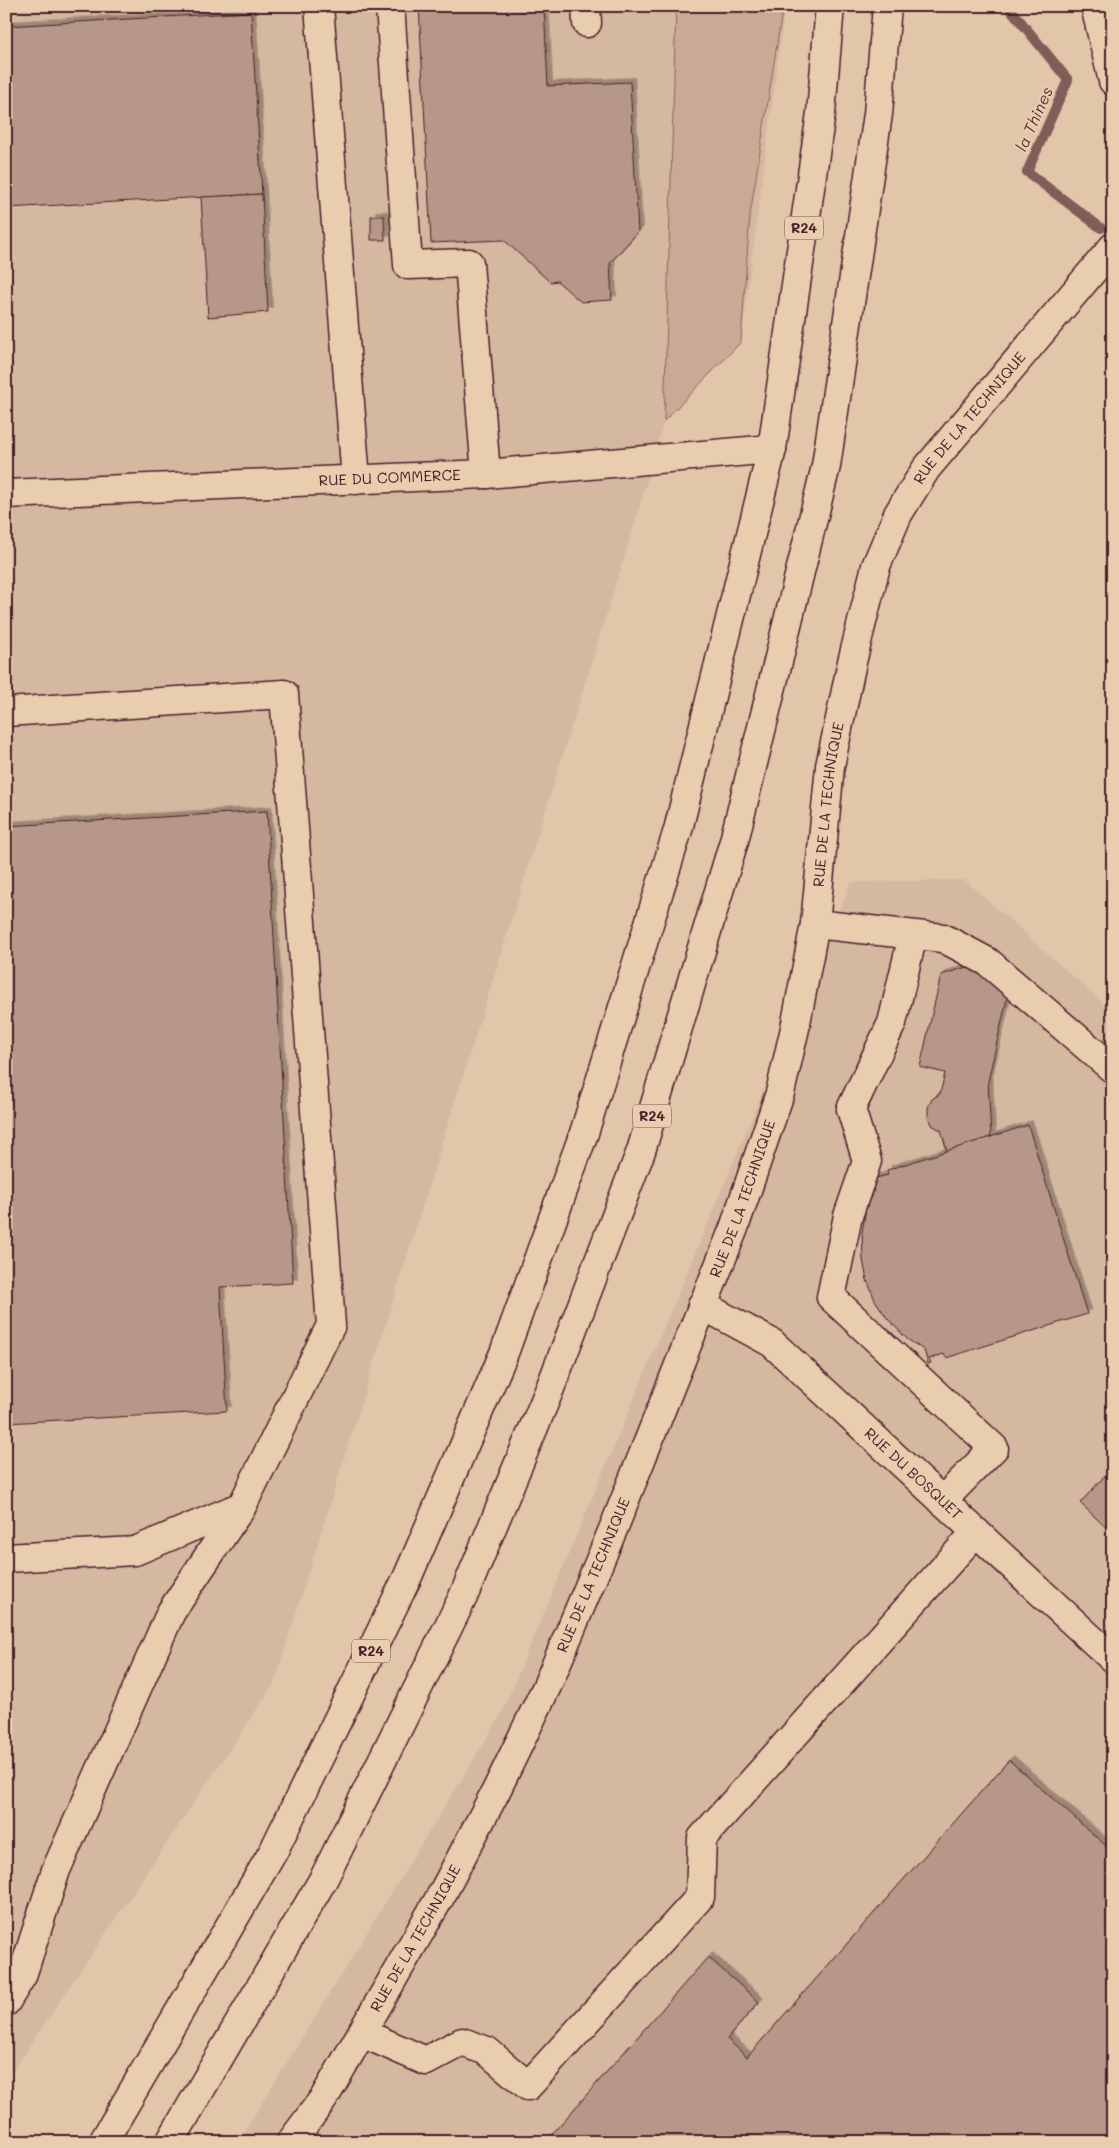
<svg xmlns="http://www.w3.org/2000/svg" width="1119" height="2148" viewBox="0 0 1119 2148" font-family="Mali,sans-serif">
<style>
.built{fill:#d5b8a0}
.green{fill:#c9aa94;stroke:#8a6460}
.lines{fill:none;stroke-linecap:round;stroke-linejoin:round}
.stream{stroke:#815c59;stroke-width:10}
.building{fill:#b79787;stroke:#4a1f2b;filter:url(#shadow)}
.minor-casing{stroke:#4a1f2b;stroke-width:31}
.highway-casing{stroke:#4a1f2b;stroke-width:31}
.minor{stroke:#e8cdaf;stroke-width:28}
.highway{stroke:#e8cdaf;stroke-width:28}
.labels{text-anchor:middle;stroke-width:4;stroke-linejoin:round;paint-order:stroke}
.shield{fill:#e8cdaf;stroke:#795353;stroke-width:1}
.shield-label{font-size:14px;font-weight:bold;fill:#4a1f2b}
.street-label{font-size:15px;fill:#4a1f2b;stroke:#e8cdaf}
.water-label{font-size:16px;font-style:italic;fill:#5c333a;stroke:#e8cdaf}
</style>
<defs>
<filter id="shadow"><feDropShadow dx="4.5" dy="-4.5" stdDeviation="0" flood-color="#0004"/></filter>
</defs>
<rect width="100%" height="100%" fill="#e2c6aa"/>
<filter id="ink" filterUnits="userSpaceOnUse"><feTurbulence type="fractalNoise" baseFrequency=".02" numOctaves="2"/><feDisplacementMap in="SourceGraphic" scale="10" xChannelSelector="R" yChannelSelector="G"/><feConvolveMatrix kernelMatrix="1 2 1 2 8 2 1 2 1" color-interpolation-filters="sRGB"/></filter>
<g filter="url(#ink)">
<g class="built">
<polygon points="6,6 785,6 741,342 664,421 637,516 274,1684 6,2081"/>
<polygon points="965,880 1113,1012 1113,2142 238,2142 501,1715 851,882"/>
</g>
<polygon class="green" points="676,6 783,6 750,215 741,342 664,421"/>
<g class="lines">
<polyline class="stream" points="1008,6 1068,80 1027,172 1101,228"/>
</g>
<g class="building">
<polygon points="419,6 544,6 548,86 630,82 638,232 610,263 612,300 581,302 557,281 550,282 504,240 431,243"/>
<polygon points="251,12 262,194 6,208 6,26"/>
<polygon points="262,194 268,312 208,317 201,197"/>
<polygon points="371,216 384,216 385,240 371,240"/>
<polygon points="267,811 293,1283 220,1287 227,1411 6,1423 6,826"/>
<polygon points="980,963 1009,990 988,1081 991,1137 947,1151 941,1130 933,1126 928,1117 928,1107 932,1099 940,1094 945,1073 920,1067 941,975"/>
<polygon points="1028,1125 1087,1314 946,1358 944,1354 929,1359 931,1363 928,1364 924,1350 907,1339 887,1318 875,1300 867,1280 863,1260 862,1233 866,1207 874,1190 869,1175 872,1179 888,1175 887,1170"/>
<polygon points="1113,1467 1113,1534 1080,1503"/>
<polygon points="1009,1760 1113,1852 1113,2142 545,2142 708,1957 759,2002 727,2039 747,2057"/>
</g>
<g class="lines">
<defs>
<g id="minor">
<polyline points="319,6 356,480"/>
<polyline points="390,6 408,265 469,263 486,474"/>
<polyline points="586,6 587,23"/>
<polyline points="1095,6 1113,81"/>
<path id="s1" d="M6,494L486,474L772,449"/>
<polyline points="6,712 284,694 331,1325 242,1506 135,1551 6,1558"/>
<polyline points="815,924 943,938 988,962 1113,1069"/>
<polyline points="913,935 892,1023 851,1109 867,1161 848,1216 831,1297 994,1448 942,1501"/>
<path id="s2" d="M702,1305L772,1343L1113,1659"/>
<polyline points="6,2002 22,1976 56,1870 171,1612 242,1506"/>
<polyline points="362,2033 426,2061 462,2042 487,2051 528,2086 700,1897 702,1838 976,1532"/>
<path id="s3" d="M291,2142L324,2098L443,1892L496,1791L547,1686L614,1527L734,1228L780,1093L795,1028L815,924L830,766L852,662L876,566L898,514L926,469L1113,247"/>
</g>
<g id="highway">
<polyline points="103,2142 273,1852 408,1576 504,1353 584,1133 678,830 772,449 821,113 830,6"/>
<polyline points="170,2142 324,1878 463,1597 549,1391 641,1151 734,841 826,466 878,114 887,6"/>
</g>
</defs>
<use href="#minor" class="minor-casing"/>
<use href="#highway" class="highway-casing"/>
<use href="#minor" class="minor"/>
<use href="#highway" class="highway"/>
</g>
</g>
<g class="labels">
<g class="shield">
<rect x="785" y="216.5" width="38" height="23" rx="4"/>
<rect x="633" y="1104.5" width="38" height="23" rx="4"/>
<rect x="352" y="1639.5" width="38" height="23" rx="4"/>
</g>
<g class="shield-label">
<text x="804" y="233">R24</text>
<text x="652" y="1121">R24</text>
<text x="371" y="1656">R24</text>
</g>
<g class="street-label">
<text dy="5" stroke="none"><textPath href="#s3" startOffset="1874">RUE DE LA TECHNIQUE</textPath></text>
<text dy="5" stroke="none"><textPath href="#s1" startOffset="384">RUE DU COMMERCE</textPath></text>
<text dy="5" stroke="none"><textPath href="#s3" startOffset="1454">RUE DE LA TECHNIQUE</textPath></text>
<text dy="5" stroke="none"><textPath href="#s3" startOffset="1049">RUE DE LA TECHNIQUE</textPath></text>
<text dy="5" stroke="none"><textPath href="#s2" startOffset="272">RUE DU BOSQUET</textPath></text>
<text dy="5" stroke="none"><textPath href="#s3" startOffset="644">RUE DE LA TECHNIQUE</textPath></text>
<text dy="5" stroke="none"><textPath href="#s3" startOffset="239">RUE DE LA TECHNIQUE</textPath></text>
</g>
<g class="water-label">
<text transform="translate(1034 119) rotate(-66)" y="6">la Thines</text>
</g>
</g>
<rect width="1119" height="2148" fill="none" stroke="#e8cdaf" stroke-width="25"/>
<rect x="12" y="12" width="1094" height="2123" fill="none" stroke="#4a1f2b" stroke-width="2" filter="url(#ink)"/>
</svg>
